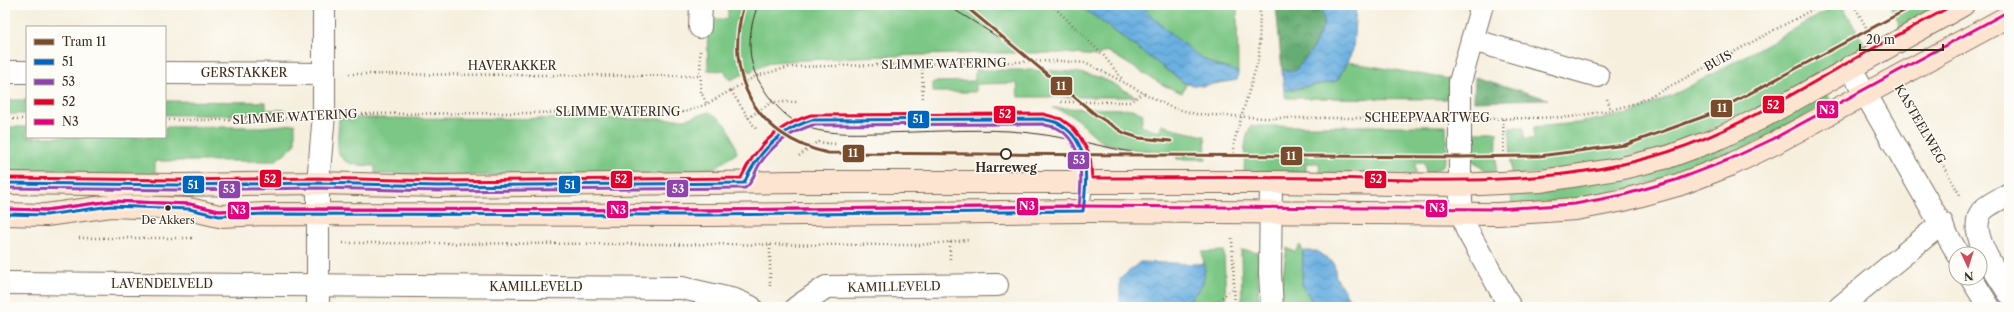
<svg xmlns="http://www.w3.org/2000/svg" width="2014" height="312" viewBox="0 0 2014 312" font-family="'Libre Caslon Text',serif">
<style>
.grass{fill:#7cc785;stroke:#5c7852}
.forest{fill:url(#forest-crowns);stroke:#506b48}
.water{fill:url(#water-waves);stroke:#536d80}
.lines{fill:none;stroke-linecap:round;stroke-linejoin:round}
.lane-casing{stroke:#7c6f61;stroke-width:13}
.street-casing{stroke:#7c6f61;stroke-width:24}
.secondary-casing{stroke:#7c6f61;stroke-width:24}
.path{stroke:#7c6f61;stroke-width:2.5;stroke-dasharray:1 3;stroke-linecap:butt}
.lane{stroke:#fff;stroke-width:11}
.street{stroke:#fff;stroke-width:22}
.secondary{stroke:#fde4d0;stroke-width:22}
.tram{stroke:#3b2a1e;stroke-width:1}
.bus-1-casing{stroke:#fdfcf7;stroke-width:6}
.bus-2-casing{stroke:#fdfcf7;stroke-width:6}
.bus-3-casing{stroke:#fdfcf7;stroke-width:6}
.bus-4-casing{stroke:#fdfcf7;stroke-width:6}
.bus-1{stroke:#0065bd;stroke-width:3}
.bus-2{stroke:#8e44ad;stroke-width:3}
.bus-3{stroke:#e4002b;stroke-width:3}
.bus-4{stroke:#e5007d;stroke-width:3}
.tram-1-casing{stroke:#fdfcf7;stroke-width:6}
.tram-1{stroke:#7a4b2a;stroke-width:3}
.stop-dot{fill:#fdfcf7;stroke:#3b2a1e;stroke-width:2}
.bus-dot{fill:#3b2a1e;stroke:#fdfcf7;stroke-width:1.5}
.labels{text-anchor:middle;stroke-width:3;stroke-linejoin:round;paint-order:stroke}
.bus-label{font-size:11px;fill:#3b2a1e;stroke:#fdfcf7}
.street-label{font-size:12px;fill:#3b2a1e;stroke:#fdfcf7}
.stop-label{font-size:12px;font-weight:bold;fill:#3b2a1e;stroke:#fdfcf7}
.line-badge{stroke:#fdfcf7;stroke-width:1.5}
.badge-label{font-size:11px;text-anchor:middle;font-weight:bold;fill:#fff}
</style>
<defs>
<pattern id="forest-crowns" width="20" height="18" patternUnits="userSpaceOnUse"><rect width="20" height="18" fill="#65ac72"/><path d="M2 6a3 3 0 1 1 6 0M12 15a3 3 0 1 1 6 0" fill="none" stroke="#548c5d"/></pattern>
<pattern id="water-waves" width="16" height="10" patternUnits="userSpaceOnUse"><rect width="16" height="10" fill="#6bb0e1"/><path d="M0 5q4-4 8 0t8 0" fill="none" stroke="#598fb6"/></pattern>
</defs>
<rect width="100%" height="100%" fill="#fdfcf7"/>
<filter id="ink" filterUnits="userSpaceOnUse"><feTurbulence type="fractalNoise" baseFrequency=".025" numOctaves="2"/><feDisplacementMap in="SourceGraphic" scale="8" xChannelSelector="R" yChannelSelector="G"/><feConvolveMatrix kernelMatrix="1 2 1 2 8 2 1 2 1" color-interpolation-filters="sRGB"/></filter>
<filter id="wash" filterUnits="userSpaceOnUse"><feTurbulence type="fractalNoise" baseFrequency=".012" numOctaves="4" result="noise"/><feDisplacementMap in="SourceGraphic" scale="16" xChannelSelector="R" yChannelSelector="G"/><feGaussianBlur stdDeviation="0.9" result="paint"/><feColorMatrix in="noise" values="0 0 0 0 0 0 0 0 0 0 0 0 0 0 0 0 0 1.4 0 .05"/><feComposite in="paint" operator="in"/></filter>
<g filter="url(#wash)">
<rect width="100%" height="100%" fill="#f6efde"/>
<g class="grass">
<polygon points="728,5 1079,5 1186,84 1182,93 1163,85 1107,51 1096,56 1064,53 991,53 857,57 772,62 730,80 724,71 708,70 707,19 728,19"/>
<path d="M1139,5H1237L1238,73C1231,68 1223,68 1215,65C1187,52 1163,25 1139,5Z"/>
<polygon points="1837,5 1842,5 1863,41 1858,55 1754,113 1654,152 1575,170 1511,175 1510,127 1524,127 1524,139 1534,139 1534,127 1578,123 1633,113 1685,89"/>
<polygon points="1889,5 1949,5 1900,32 1898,21"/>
<polygon points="1347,62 1449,79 1447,99 1286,98 1284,91 1337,81"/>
<path d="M975,70C1008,71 1072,67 1101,78C1113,83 1125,90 1136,97H1018L1017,83L976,84V92H933V82L975,81Z"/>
<polygon points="1826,94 1829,97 1830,101 1771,136 1676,177 1576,200 1512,206 1511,190 1542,189"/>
<rect x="5" y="100" width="22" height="14"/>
<polygon points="165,101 266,102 266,110 286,110 287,112 259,115 165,115"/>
<polygon points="1053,108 1132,109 1143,114 1141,126 1159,132 1162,124 1181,131 1205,136 1206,159 1177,159 1176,153 1135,150 1103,143 1072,115"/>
<path d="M709,112C729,122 731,132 737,153L716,167L692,175L660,178L375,174V166C332,165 337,155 339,118L686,119Z"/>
<polygon points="295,124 295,145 275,161 155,161 155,176 5,175 5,127 27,127 27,137 165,137 165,127 262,127"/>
<path d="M1251,126H1446C1446,141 1452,167 1433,171V174H1426L1425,163H1415L1416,174H1320L1319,163H1306V173L1244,174C1245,159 1243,139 1251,126Z"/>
<polygon points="1472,132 1497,132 1496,175 1487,176 1486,172 1472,160"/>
<polygon points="1300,245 1303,251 1302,285 1316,307 1282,307 1281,286 1287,248 1295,252"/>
<polygon points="1241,250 1258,252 1259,307 1242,307"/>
<path d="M1224,251L1226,307H1183C1203,284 1208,285 1202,252Z"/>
</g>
<g class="forest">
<polygon points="1276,5 1322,5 1324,24 1312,50 1295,71 1282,70"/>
<polygon points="1475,77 1548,99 1474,101"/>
</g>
<g class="water">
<path d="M1079,5H1139C1163,25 1187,52 1215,65C1223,68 1231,68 1238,73L1237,80L1202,86L1186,84Z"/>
<polygon points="1322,5 1356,5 1353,50 1337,81 1284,91 1282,70 1295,71 1312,50 1324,24"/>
<polygon points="1303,251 1316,251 1334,263 1336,277 1354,307 1316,307 1302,285"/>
<path d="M1140,262L1204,264C1208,284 1195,293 1183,307H1120V279Z"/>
</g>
</g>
<g filter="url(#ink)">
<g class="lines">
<defs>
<path id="lane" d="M744,183C755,154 781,127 812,120L1043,119L1058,123L1069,131L1085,156L1087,183L1083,211"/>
<g id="street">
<polyline points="1482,5 1460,82 1460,185 1462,213 1467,230 1510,307"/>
<polyline points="700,27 701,5"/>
<polyline points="1472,40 1598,76"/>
<polyline points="1850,67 1958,254"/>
<polyline points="5,72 27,72"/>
<polyline points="165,73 324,74"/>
<polyline points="1271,182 1270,273 1272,307"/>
<path d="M2009,194C2001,199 1988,204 1982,211C1966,232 1997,274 2009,293"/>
<polyline points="1971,278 1989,307"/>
<polyline points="5,283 682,288 735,300 751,307"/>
<polyline points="318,307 318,183 324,114 324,5"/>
<polyline points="797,307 826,287 997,285"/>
<polyline points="1840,307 1942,223"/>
</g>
<g id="secondary">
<polyline points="5,183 178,185 318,183 438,186 798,182 1271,182 1460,185 1541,181 1618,169 1668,157 1717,139 1761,118 1963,5"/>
<polyline points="5,214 46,215 111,206 189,209 219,216 265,214 708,215 1083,211 1498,214 1576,209 1624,200 1678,185 1730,165 1775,143 2009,16"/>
</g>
</defs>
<use href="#lane" class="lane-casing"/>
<use href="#street" class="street-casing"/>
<use href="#secondary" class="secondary-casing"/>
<g class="path">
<polyline points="1052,5 1104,56 1123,80"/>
<polyline points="1854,5 1867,29"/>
<polyline points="700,51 701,92 707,104"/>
<polyline points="922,65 923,100"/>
<polyline points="349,74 701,76"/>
<polyline points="731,91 756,129"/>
<polyline points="1607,99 1611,110"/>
<polyline points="1906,100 1961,197"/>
<polyline points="1061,102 1130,102 1143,93"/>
<polyline points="350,114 685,112 707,104 756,76 790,67 1060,61 1087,63 1170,107 1196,114 1266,118 1434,118"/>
<polyline points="748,118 772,102 797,102"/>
<polyline points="5,119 27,119"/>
<polyline points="1485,119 1571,117 1611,110 1636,103 1665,89 1821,5"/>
<polyline points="1503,119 1504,158"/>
<polyline points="165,120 264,120 299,117"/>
<polyline points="799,156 817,142 836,144"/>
<polyline points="1234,157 1234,142 1259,57 1260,5"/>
<polyline points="79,238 194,238"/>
<polyline points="1232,238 1235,307"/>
<polyline points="950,242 950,261"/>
<polyline points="343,243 919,245 968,240"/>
<polyline points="770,245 770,289"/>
<polyline points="1209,307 1234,288"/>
</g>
<use href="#lane" class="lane"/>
<use href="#street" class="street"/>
<use href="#secondary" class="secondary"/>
<g class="tram">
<path d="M758,5C748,30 746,60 760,83C769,99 783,115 799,124C824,136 856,133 883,133C925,132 968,129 1009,131C1060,134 1108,149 1158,157"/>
<polyline points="947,5 1014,47"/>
</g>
<defs>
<path id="bus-1" d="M5,183L178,185L318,183L438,186L744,183C758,152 779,130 812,120L1043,119C1049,121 1056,121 1061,125C1091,143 1087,182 1083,211L708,215L265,214L219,216L189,209L111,206L46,215L5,214"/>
<path id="bus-2" d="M5,188L178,190L318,188L438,191L745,188C752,185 755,171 759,165C772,145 790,132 813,125L1042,124C1047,126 1053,126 1057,128C1085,143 1082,181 1079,206L708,210L265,209L219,211L190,204L111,201L46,210L5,209"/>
<path id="bus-3" d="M5,178L178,180L318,178L438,181L741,178C755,147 778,125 811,115L1043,114L1061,119L1072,127L1080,137L1090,155L1092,178C1169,178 1245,177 1322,178C1438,180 1556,188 1668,152C1730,132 1786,98 1842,66C1878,45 1916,26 1953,5"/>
<polyline id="bus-4" points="5,209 46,210 111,201 190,204 219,211 265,209 708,210 1083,206 1498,209 1575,204 1623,195 1676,180 1728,160 1773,139 2007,12"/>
</defs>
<use href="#bus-1" class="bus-1-casing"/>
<use href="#bus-2" class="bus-2-casing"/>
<use href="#bus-3" class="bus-3-casing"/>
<use href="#bus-4" class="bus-4-casing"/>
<use href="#bus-1" class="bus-1"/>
<use href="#bus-2" class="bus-2"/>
<use href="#bus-3" class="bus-3"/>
<use href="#bus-4" class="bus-4"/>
<defs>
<g id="tram-1">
<path d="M744,5C723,75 755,137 828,153L1460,157L1539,156L1625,145L1711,114L1915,5"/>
<polyline points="964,5 1096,115 1124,133 1139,138 1171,141"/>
</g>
</defs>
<use href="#tram-1" class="tram-1-casing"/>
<use href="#tram-1" class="tram-1"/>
</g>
</g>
<circle class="stop-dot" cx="1006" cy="154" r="5"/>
<circle class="bus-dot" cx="168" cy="208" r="3.5"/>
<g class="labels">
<g class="bus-label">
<text x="168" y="224">De Akkers</text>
</g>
<g class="street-label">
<text transform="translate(1718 61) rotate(-29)" y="4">BUIS</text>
<text transform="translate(944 64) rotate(-1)" y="4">SLIMME WATERING</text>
<text x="512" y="70">HAVERAKKER</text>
<text x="244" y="77">GERSTAKKER</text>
<text x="618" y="116">SLIMME WATERING</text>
<text transform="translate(295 117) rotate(-3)" y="4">SLIMME WATERING</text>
<text x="1427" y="122">SCHEEPVAARTWEG</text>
<text transform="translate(1920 124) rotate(60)" y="4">KASTEELWEG</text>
<text x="162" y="288">LAVENDELVELD</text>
<text x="536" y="291">KAMILLEVELD</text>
<text transform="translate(894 287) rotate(-1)" y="4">KAMILLEVELD</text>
</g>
<g class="stop-label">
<text x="1006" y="172">Harreweg</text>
</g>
</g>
<g class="line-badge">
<rect x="1050" y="76" width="23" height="20" rx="4" fill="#7a4b2a"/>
<rect x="1762" y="95" width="23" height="19" rx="4" fill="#e4002b"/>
<rect x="1710" y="99" width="23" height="19" rx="4" fill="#7a4b2a"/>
<rect x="1816" y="100" width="23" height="19" rx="4" fill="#e5007d"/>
<rect x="993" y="105" width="23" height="19" rx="4" fill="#e4002b"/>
<rect x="907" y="110" width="23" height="19" rx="4" fill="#0065bd"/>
<rect x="842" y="144" width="23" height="19" rx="4" fill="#7a4b2a"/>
<rect x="1280" y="146" width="23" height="20" rx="4" fill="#7a4b2a"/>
<rect x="1067" y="151" width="23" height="19" rx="4" fill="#8e44ad"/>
<rect x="259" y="169" width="23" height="19" rx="4" fill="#e4002b"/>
<rect x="1364" y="170" width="23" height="19" rx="4" fill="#e4002b"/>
<rect x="610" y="170" width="23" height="19" rx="4" fill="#e4002b"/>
<rect x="558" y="175" width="23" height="19" rx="4" fill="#0065bd"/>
<rect x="182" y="175" width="23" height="19" rx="4" fill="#0065bd"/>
<rect x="666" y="179" width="23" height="19" rx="4" fill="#8e44ad"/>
<rect x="218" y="180" width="23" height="19" rx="4" fill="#8e44ad"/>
<rect x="1016" y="197" width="23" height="19" rx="4" fill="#e5007d"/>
<rect x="1425" y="199" width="23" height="19" rx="4" fill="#e5007d"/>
<rect x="606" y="200" width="23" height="19" rx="4" fill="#e5007d"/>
<rect x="227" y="201" width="23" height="19" rx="4" fill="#e5007d"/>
</g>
<g class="badge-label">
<text x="1061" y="90">11</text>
<text x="1773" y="109">52</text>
<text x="1722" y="112">11</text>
<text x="1827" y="114">N3</text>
<text x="1005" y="118">52</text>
<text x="918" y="123">51</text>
<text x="853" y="157">11</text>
<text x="1291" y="160">11</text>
<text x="1079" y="164">53</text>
<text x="270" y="183">52</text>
<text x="1376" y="183">52</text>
<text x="621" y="183">52</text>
<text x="570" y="189">51</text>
<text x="193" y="189">51</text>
<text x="678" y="193">53</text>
<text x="229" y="193">53</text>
<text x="1027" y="210">N3</text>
<text x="1437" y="212">N3</text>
<text x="618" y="214">N3</text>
<text x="238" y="214">N3</text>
</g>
<rect width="2014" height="312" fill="none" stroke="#fdfcf7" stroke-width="20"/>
<rect x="26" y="26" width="140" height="112" fill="#fdfcf7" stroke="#afa8a0"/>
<rect x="34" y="39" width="20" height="6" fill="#7a4b2a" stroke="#afa8a0"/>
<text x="62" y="46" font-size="12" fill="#3b2a1e">Tram 11</text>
<rect x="34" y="59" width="20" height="6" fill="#0065bd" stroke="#afa8a0"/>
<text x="62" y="66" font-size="12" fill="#3b2a1e">51</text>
<rect x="34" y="79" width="20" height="6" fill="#8e44ad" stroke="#afa8a0"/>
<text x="62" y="86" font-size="12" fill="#3b2a1e">53</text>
<rect x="34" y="99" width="20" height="6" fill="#e4002b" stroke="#afa8a0"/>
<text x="62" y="106" font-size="12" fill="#3b2a1e">52</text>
<rect x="34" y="119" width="20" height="6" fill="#e5007d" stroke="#afa8a0"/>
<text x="62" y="126" font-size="12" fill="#3b2a1e">N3</text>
<g transform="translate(1968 266) rotate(176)"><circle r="19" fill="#fdfcf7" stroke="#afa8a0"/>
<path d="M0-3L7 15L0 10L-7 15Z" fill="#d1495b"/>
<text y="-6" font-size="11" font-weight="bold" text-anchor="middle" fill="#3b2a1e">N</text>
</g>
<path d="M1860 44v6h83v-6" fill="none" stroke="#3b2a1e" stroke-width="2"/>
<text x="1866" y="44" font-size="12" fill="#3b2a1e" stroke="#fdfcf7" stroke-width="3" paint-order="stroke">20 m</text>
</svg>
